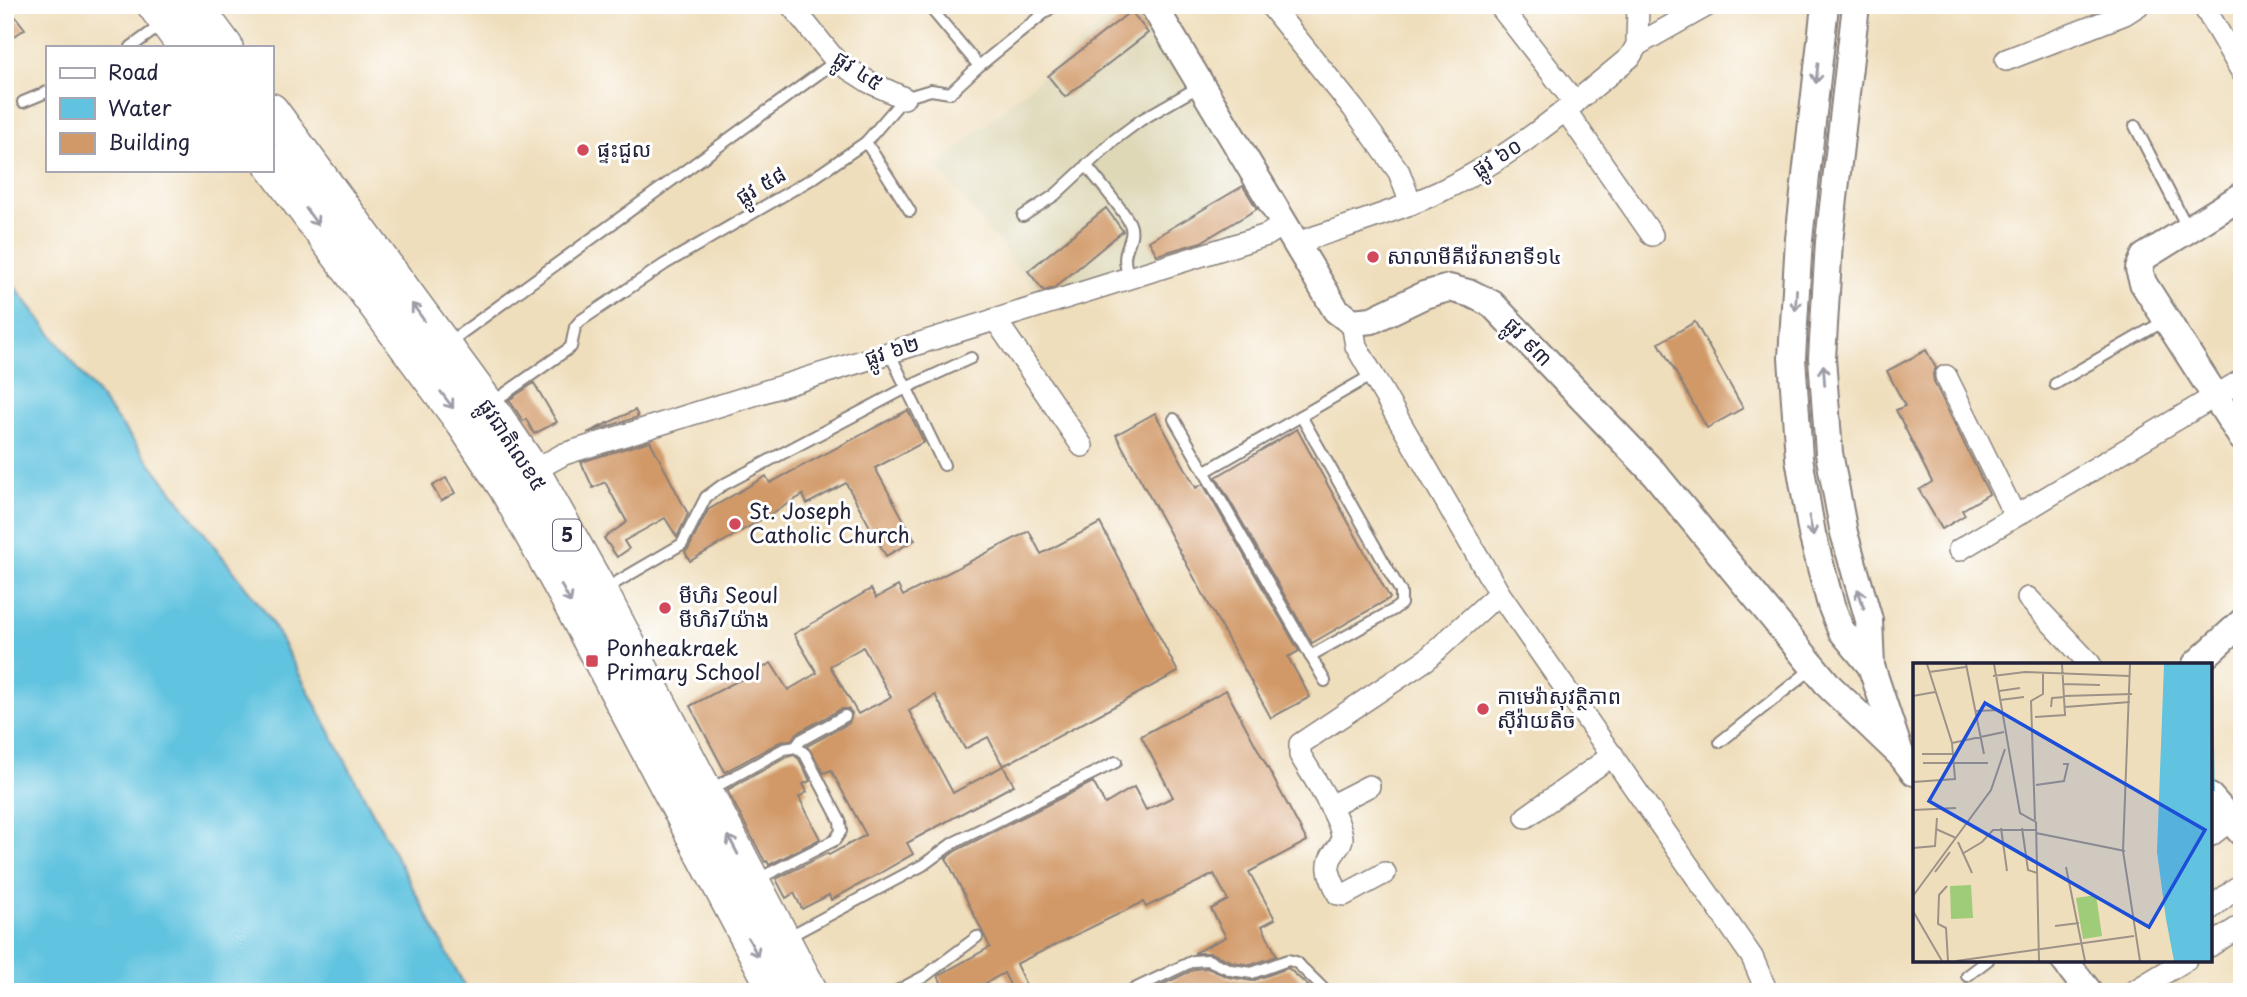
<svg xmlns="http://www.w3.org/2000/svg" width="2247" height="997" viewBox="0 0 2247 997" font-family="'Playpen Sans','Noto Sans Khmer',sans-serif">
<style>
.built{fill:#ded8b7}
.water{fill:#61c3df;stroke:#42728d;stroke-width:2}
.building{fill:#d19967;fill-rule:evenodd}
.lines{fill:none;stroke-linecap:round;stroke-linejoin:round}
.service-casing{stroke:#88807c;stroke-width:14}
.minor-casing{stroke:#88807c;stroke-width:24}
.tertiary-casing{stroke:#88807c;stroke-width:30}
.trunk-casing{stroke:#88807c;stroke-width:38}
.service{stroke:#fff;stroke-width:10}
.minor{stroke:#fff;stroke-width:21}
.tertiary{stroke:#fff;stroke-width:26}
.trunk{stroke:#fff;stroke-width:35}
.oneway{stroke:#9c9ca7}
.poi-dot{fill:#d1495b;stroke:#fff;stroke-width:2.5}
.labels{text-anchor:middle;stroke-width:6;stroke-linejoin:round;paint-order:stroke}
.shield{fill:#fff;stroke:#646476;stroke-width:2}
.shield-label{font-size:19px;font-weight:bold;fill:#22223b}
.street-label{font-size:21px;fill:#22223b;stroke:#fff}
.poi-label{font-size:21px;fill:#22223b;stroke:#fff;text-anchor:start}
.inset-river{fill:none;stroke:#61c3df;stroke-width:3.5}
.inset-road{fill:none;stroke:#9d9388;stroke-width:2}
.view{fill:#1d4ed8;fill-opacity:0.15;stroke:#1d4ed8;stroke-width:3.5}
.inset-edge{fill:none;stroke:#22223b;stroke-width:3.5}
</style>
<rect width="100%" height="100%" fill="#fff"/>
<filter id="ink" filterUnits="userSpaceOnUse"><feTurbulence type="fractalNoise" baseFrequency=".0143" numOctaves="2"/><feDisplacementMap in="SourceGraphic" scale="14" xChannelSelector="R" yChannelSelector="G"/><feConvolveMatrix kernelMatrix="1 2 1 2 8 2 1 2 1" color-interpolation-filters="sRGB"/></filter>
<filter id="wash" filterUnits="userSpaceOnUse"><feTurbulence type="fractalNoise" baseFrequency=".00686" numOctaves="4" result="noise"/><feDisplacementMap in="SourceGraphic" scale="28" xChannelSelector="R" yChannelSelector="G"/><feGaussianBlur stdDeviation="1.57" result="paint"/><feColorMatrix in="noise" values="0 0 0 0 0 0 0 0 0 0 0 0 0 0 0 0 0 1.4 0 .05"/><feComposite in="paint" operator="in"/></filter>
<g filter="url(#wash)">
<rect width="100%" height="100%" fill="#efdebc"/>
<polygon class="built" points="1126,5 1138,5 1266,222 1256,235 1054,298 1039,294 937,166"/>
<polygon class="water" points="5,274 269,617 468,992 5,992"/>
<g id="blocks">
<g class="building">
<polygon points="1131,11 1148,33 1065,97 1048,76"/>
<polygon points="15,16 25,29 13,37 5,27 5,23"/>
<polygon points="1243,186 1257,209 1201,242 1157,255 1149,241"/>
<polygon points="1106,208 1123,231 1054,288 1044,291 1028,271"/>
<polygon points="1695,322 1743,408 1707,428 1659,343"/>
<polygon points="1926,350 1936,368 1933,374 1934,382 1989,494 1962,510 1965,515 1942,529 1919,490 1932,482 1896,410 1905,406 1887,371"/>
<polygon points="534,383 557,422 534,434 526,419 523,421 509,400"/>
<polygon points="635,410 638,417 587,433"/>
<polygon points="908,410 924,442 875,468 915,540 886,556 846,483 807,504 803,495 690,561 685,552 689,548 708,510 766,476 770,483"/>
<polygon points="1155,413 1196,488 1203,484 1299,651 1288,657 1310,697 1271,718 1116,435"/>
<polygon points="1297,429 1390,598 1312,643 1216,477"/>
<polygon points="650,441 688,514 677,537 665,518 624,541 629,549 617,557 604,538 627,522 605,482 593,488 581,462"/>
<polygon points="446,478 455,493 441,501 432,486"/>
<path d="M1100,523L1178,672L1003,766L1014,785L907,843L913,854L868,880L831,900L829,895L802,909L794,893L786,898L776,879L828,853L829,855L866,835L831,770L824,773L807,746L849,723L852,713L848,709H841L797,733L791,740L780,742L725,772L690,706L741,679L742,680L771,663L788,690L817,673L794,634L871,589L876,598L898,586L903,596L1029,531L1041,554ZM863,647L891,697L858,714L830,666ZM935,695L965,749L988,737L1003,766L953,793L909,711Z"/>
<polygon points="1226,690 1307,841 1249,872 1275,919 1262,926 1277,956 1251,965 1233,962 1211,953 1194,953 1226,937 1211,909 1228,900 1214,874 1146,907 1143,902 1016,964 1026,985 1013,991 1004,973 970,992 946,992 938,976 990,947 946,858 957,850 1093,782 1105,804 1134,787 1146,810 1173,797 1141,736"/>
<polygon points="794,755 799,759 810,781 803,784 807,792 799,797 820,839 769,865 767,861 765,862 727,790 787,757"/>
<polygon points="1207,968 1228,977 1252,981 1288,968 1315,992 1147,992 1195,969"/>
</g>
</g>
</g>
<g filter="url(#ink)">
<use href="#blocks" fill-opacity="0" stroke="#88807c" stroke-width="2"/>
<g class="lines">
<defs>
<g id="service">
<polyline points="928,5 979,66"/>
<polyline points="131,47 164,23"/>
<polyline points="23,102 47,92"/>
<polyline points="2135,126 2188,229"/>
<polyline points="866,142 910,211"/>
<path d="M1086,165C1095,177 1126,213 1130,224C1137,242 1116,250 1130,277"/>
<polyline points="1023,216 1055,195 1114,140 1141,120 1200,86"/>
<polyline points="448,343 836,61"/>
<polyline points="889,352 944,465"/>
<polyline points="2055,384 2166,320"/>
<polyline points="493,402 571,347 575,327 580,321 665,264 815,177 866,142 904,98 931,90 950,93 979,66 1054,5"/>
<polyline points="1301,416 1401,592 1401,604 1393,610 1310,656"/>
<polyline points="1174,419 1325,681"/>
<polyline points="1206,471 1372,375"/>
<polyline points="605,589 682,544 706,497 721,486 906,388 971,358"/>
<polyline points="1720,742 1813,668"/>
<polyline points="796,747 801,740 845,716"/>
<polyline points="708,791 784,749 796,747 805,754 840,821 841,831 835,840 756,880"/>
<polyline points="786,938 923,865 953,843 1116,762"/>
<polyline points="1967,976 1988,960"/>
<polyline points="895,992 925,976 977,937"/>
<polyline points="1128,992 1193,961 1208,960 1231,970 1252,973 1288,960 1296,962 1327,992"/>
</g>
<g id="minor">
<polyline points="791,5 836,61 869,82 904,98"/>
<polyline points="1270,5 1353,108 1399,172 1411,204"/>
<polyline points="1499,5 1575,103"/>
<polyline points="2203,5 2242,72"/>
<polyline points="1637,45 1708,5"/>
<polyline points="2006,60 2125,14 2139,5"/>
<polyline points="1566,111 1652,235"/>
<path d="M1294,244C1343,227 1393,213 1439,192C1511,158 1570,107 1630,57L1637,45L1638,5"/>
<polyline points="995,319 1082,446"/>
<polyline points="1352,322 1356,346 1499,593 1752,957 1767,992"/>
<polyline points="1946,376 2015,516"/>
<polyline points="522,477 564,454 1267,235 1283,225"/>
<polyline points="1959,550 2242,380"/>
<polyline points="2028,598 2090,664"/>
<polyline points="1330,806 1369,786"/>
<polyline points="1526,817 1613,755"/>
<polyline points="2210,836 2231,820"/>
<path d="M1385,873L1344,895L1338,894C1332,879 1323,867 1334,853C1337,849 1341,844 1342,839C1343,821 1310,772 1300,755V744L1427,659L1499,593"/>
<polyline points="2210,909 2236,888"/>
<polyline points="2210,946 2242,925"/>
<polyline points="2133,992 2186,960"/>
</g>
<g id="tertiary">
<polyline points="1153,5 1336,310 1352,322 1372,320 1424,295 1449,288 1472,294 1492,304 1654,473 1830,687 1901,755 1914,772"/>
<polyline points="1825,5 1799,239 1792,358 1799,458 1812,534 1831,605 1841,630 1871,666"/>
<polyline points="1856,5 1829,242 1822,358 1829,453 1844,533 1869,620 1871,666 1899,750"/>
<polyline points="2242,196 2144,257 2139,269 2143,283 2242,438"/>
<polyline points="2196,664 2242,622"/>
<polyline points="2210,797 2242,833"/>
<polyline points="2064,960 2089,992"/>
</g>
<g id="trunk">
<polyline points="155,5 186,47"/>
<polyline points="194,5 225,47"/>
<polyline points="271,111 488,406 532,471 600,592 810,992"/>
<polyline points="271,163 464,423 506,487 569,600 777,992"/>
</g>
</defs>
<use href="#service" class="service-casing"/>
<use href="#minor" class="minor-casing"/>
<use href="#tertiary" class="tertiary-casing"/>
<use href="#trunk" class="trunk-casing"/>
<use href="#service" class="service"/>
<use href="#minor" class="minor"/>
<use href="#tertiary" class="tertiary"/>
<use href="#trunk" class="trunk"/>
</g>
<defs><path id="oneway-shaft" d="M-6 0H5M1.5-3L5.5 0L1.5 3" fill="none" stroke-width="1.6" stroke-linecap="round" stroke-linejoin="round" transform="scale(1.75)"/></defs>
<g class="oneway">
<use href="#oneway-shaft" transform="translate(1817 73) rotate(96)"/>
<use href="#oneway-shaft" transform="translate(312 217) rotate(54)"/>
<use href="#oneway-shaft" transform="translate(1796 300) rotate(93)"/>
<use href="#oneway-shaft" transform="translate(418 312) rotate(-126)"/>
<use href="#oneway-shaft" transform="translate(1824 375) rotate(-94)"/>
<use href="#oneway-shaft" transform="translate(447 400) rotate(53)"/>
<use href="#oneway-shaft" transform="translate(1811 526) rotate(79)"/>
<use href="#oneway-shaft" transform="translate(566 594) rotate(61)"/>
<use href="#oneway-shaft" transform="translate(1861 599) rotate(-107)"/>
<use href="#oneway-shaft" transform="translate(733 845) rotate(-118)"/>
<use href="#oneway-shaft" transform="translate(753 947) rotate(62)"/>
</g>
</g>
<g class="poi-dot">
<circle cx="583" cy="150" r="7"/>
<circle cx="1373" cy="257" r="7"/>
<circle cx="735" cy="524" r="7"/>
<circle cx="665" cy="608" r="7"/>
<rect x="585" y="654" width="14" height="14" rx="3.5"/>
<circle cx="1483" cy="709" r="7"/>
</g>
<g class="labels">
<rect class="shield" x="553" y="519.5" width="28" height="31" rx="5"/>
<g class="shield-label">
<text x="567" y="542">5</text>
</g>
<g class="street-label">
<text transform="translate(858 71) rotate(34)" y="7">ផ្លូវ ៤៥</text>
<text transform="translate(1497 158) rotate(-32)" y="7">ផ្លូវ ៦០</text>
<text transform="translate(761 186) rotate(-30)" y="7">ផ្លូវ ៥៨</text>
<text transform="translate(1528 342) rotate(46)" y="7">ផ្លូវ ៩៣</text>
<text transform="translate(892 351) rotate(-17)" y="7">ផ្លូវ ៦២</text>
<text transform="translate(512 445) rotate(57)" y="7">ផ្លូវជាតិលេខ៥</text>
</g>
<g class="poi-label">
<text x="597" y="157">ផ្ទះជួល</text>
<text x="1387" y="264">សាលាមីគីវ៉េសាខាទី១៤</text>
<text x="749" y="519">St. Joseph<tspan x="749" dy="24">Catholic Church</tspan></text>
<text x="679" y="603">មីហិរ Seoul<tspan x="679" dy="24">មីហិរ7យ៉ាង</tspan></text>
<text x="606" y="656">Ponheakraek<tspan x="606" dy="24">Primary School</tspan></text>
<text x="1497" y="704">កាមេរ៉ាសុវត្ថិភាព<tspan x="1497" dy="24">ស៊ីវ៉ាយតិច</tspan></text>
</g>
</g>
<g transform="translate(1913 663)">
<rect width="299" height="299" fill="#efdebc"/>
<path d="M58,222L60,255L38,256L37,223ZM183,232L189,273L170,276L163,235Z" fill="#9fcc79"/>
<path d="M251,1H299V298H261L253,256L244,189Z" fill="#61c3df"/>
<path class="inset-river" d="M298,1L300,128"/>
<path class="inset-road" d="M53,1L71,91M81,1L107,150L123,159L126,298M217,1L210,188L227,298M16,9L53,4M80,13L112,9L217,13M150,21L187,22M86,28L107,25M0,33L22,29M152,33L219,31M87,37L111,34M138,44L139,35L152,34M152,44L217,39M62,48L87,47M122,54L152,52L149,1M39,80L91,69M9,91H41M10,100H75M0,119L42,116L39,80L14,1M123,122L151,118L155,101H150M0,147L43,145M122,157L118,38L130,31V9M88,165L94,208M109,165L115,207L124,210M23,166L43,175M123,170L212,188M45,179L59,210M0,185L22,183L24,155M49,191L69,179L80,167H123M153,204L172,298M22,209L37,189M34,223L26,232L25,261L33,265L35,298M0,233L78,127L92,86M0,248L29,298M142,263L166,260M43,298L221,273"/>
<path class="view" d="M72,40L292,167L236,264L16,138Z"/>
<rect width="299" height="299" class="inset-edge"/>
</g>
<rect width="2247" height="997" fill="none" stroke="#fff" stroke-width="28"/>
<rect x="46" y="46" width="228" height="126" fill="#ffffff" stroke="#a7a7b1" stroke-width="2"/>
<rect x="60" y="68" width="35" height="10" fill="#ffffff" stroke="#a7a7b1" stroke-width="2"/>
<text x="108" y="80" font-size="21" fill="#22223b">Road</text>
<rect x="60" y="98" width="35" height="21" fill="#61c3df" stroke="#a7a7b1" stroke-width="2"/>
<text x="108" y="116" font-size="21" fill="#22223b">Water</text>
<rect x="60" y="133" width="35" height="21" fill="#d19967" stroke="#a7a7b1" stroke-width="2"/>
<text x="108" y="150" font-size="21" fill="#22223b">Building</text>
</svg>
